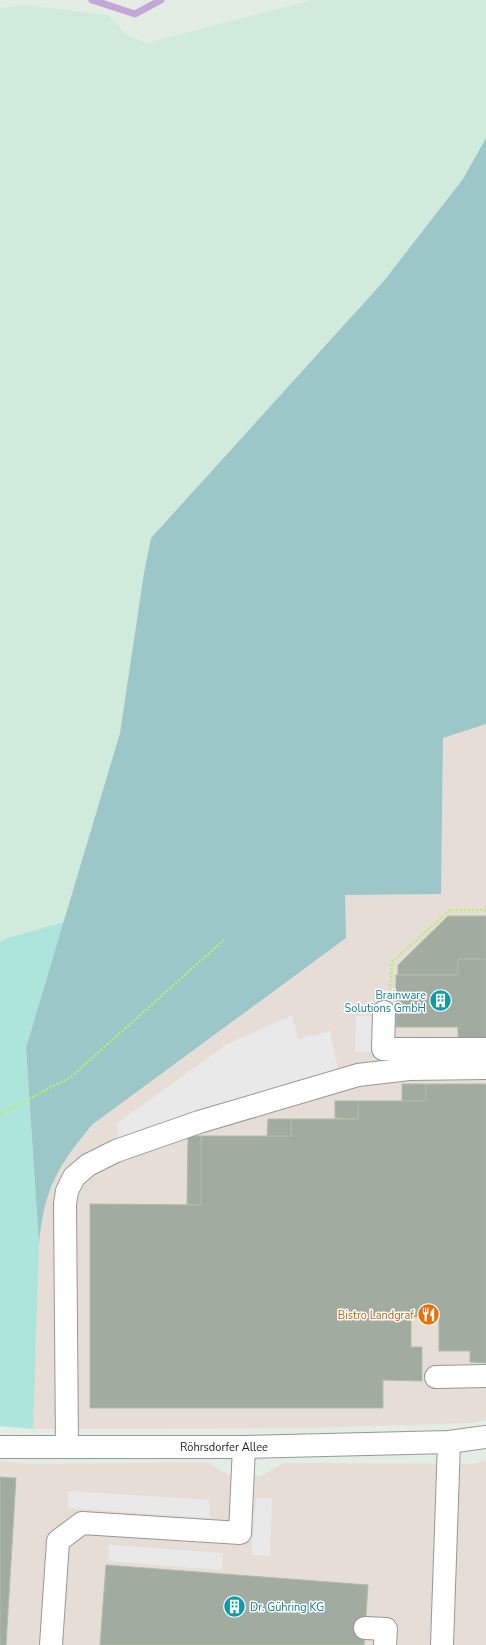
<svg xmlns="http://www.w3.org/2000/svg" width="486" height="1645" viewBox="0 0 486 1645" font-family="'Nunito Sans',sans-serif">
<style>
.industrial{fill:#e6ded6}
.farmland{fill:#d0ebdb}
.grass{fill:#ade4dc}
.forest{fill:#9bc7c9}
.parking{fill:#e9e9e9}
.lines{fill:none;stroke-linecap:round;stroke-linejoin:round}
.stream{stroke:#c3a7d7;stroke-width:7}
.building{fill:#a2ab9f;stroke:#acbda7}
.minor-casing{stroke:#979797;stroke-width:24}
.path{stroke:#b7ee73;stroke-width:2.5;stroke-dasharray:2 2;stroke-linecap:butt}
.minor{stroke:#fff;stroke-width:22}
.labels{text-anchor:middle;stroke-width:3;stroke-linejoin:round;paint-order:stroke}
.culture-label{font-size:11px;fill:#0d838f;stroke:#fff;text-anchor:end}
.food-label{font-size:11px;fill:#c56008;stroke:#fff;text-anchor:end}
.street-label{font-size:11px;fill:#1d1d1d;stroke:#fff}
</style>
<rect width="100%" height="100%" fill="#e3ede3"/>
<g class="industrial">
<polygon points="486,724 486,1420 471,1423 313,1428 33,1429 39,1244 41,1216 48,1193 58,1171 75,1146 94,1124 345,895 441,894 443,738"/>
<polygon points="486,1460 486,1645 0,1645 0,1461 29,1464 207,1462 228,1475 261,1476 283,1463 473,1464"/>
</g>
<polygon class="farmland" points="312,0 486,0 486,138 463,179 383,282 151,538 144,573 120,733 64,922 4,939 0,942 0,8 25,5 108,15 128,36 147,43"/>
<polygon class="grass" points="64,922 26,1048 39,1244 33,1429 0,1426 0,942 4,939"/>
<path class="forest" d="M486,138V724L443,738L441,894L345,895L346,938L93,1124C58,1165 44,1189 39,1244L26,1048L120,733L144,573L151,538L383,282L463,179Z"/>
<g class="parking">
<polygon points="292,1015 298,1039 330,1031 338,1070 119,1138 116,1124 226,1045"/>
<polygon points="356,1016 375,1016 375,1052 355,1052"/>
<polygon points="68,1491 209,1500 210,1518 68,1508"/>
<polygon points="256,1498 272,1498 270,1556 251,1555"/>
<polygon points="109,1545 223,1553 222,1570 108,1561"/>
</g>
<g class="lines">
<polyline class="stream" points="92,0 135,14 161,0"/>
</g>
<g class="building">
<polygon points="448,916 486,916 486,959 458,959 458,975 398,975 398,965"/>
<polygon points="458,959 486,959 486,1045 458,1045 458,1027 396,1027 396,975 458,975"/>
<rect x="402" y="1084" width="24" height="17"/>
<polygon points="426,1084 486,1084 486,1363 470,1362 470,1351 439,1351 439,1317 411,1317 411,1347 422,1347 422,1381 383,1380 383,1408 90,1408 90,1204 201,1205 201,1136 291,1136 291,1119 358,1119 358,1101 426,1101"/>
<polygon points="335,1101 358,1101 358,1119 335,1118"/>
<polygon points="268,1119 291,1119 291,1136 267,1136"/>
<polygon points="188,1136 201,1136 201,1205 187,1204"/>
<polygon points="0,1477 16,1478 6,1645 0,1645"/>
<polygon points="106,1565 368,1585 364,1645 100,1645"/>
</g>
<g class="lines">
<defs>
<g id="minor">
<polyline points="384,1012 383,1049 486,1049"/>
<polyline points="436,1377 486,1376"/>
<polyline points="0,1447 244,1447 449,1442 486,1437"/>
<polyline points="67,1447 65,1204 67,1191 74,1177 88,1165 116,1151 199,1122 358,1075 409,1069 486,1068"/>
<polyline points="365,1628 386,1629 385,1645"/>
<polyline points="51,1645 58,1541 82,1523 240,1533 244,1447"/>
<polyline points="442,1645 449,1442"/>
</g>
</defs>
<use href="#minor" class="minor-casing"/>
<g class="path">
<polyline points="390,990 392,962 450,910 486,910"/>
<polyline points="0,1114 71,1077 224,940"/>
</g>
<use href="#minor" class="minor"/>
</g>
<defs>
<symbol id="building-disc" viewBox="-11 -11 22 22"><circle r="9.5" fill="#0f9aa8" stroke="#fff"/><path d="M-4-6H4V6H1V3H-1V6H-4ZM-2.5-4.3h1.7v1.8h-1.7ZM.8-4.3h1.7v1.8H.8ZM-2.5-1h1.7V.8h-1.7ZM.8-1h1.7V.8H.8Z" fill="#fff"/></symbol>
<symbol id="restaurant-disc" viewBox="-11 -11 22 22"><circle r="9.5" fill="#e8710a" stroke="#fff"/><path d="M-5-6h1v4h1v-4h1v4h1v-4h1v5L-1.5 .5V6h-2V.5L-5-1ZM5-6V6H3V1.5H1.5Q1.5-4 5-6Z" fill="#fff"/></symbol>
</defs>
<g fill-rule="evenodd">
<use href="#building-disc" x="428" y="988" width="25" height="25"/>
<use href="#restaurant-disc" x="416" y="1302" width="25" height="25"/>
<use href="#building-disc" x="222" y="1594" width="25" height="25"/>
</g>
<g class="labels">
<g class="culture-label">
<text x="426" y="999">Brainware<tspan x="426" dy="13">Solutions GmbH</tspan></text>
<text x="250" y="1611" text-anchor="start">Dr. Gühring KG</text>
</g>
<g class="food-label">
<text x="414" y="1319">Bistro Landgraf</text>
</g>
<g class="street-label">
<text x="224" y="1451">Röhrsdorfer Allee</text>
</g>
</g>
</svg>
